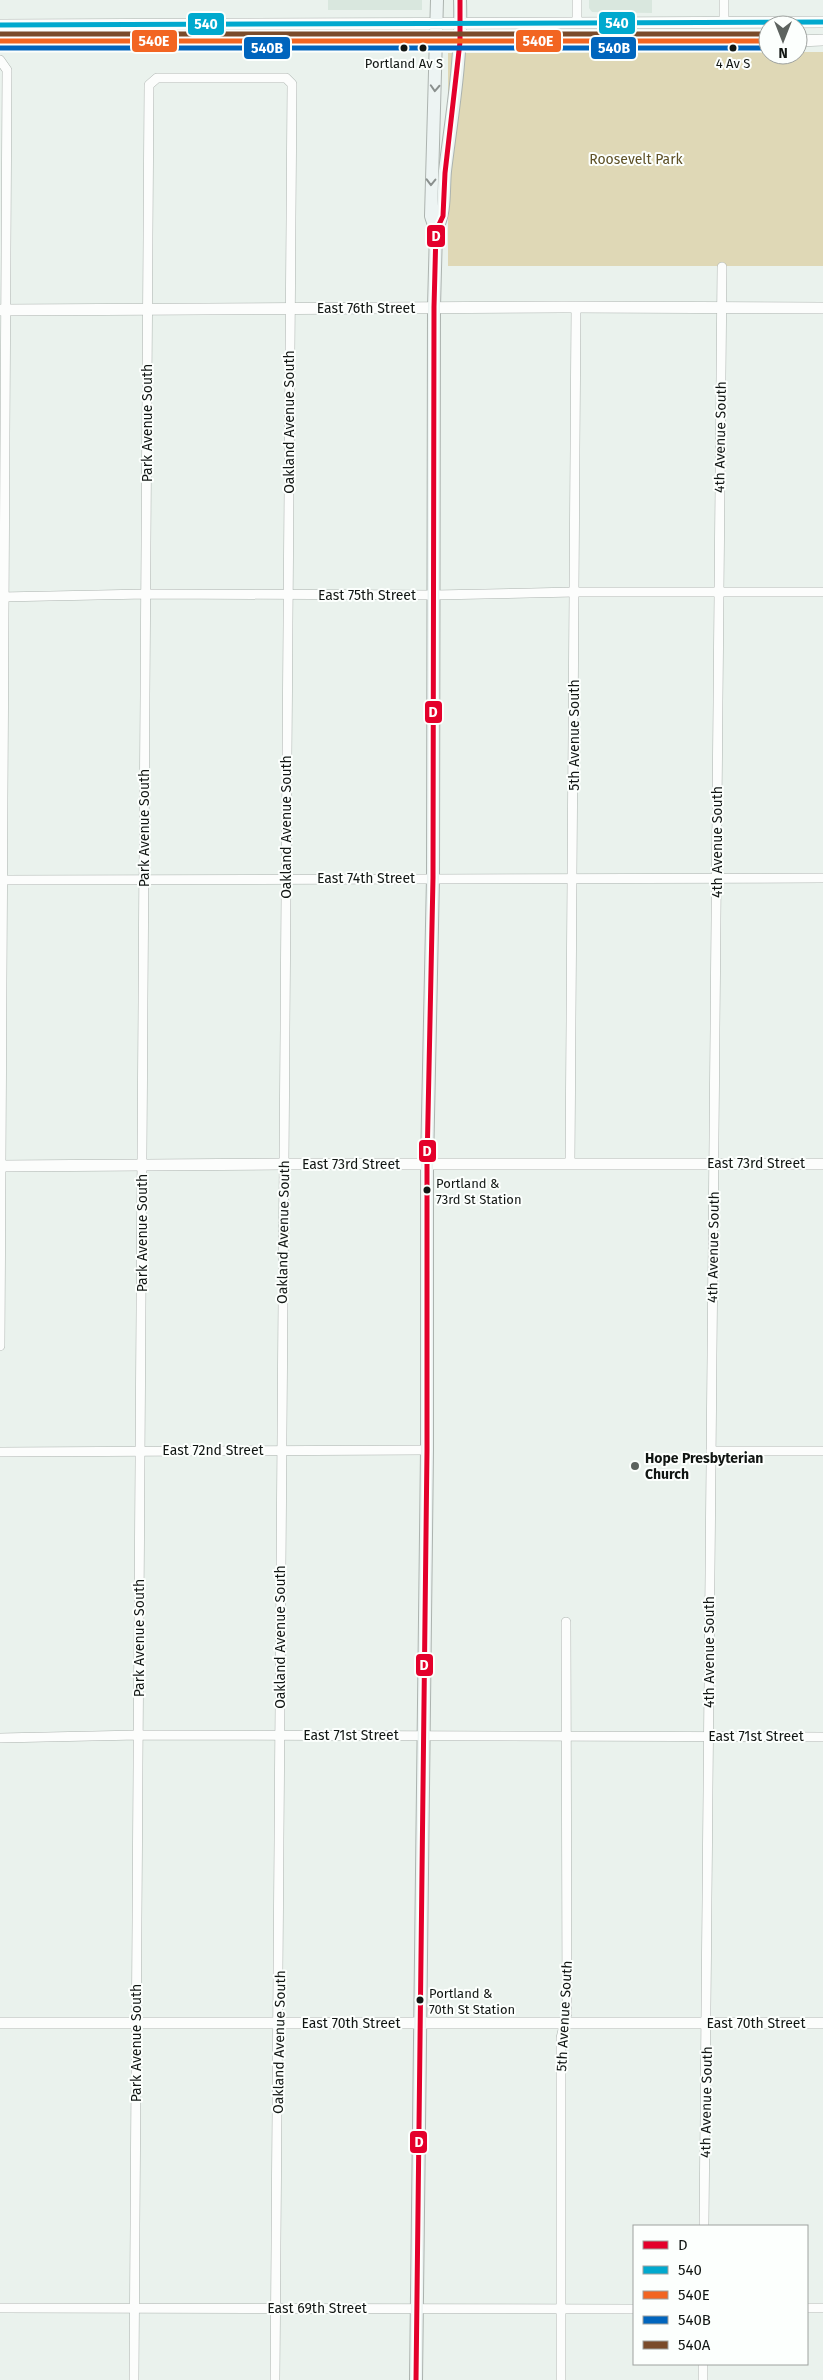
<svg xmlns="http://www.w3.org/2000/svg" width="823" height="2380" viewBox="0 0 823 2380" font-family="'Fira Sans',sans-serif">
<style>
.built{fill:#d9e7de}
.green{fill:#dfd8b6}
.lines{fill:none;stroke-linecap:round;stroke-linejoin:round}
.minor-casing{stroke:#acb3af;stroke-width:10}
.tertiary-casing{stroke:#acb3af;stroke-width:12}
.secondary-casing{stroke:#acb3af;stroke-width:14}
.minor{stroke:#fcfdfc;stroke-width:9}
.tertiary{stroke:#fcfdfc;stroke-width:11}
.secondary{stroke:#edf4f3;stroke-width:12}
.bus-1-casing{stroke:#fcfffd;stroke-width:9}
.bus-2-casing{stroke:#fcfffd;stroke-width:9}
.bus-3-casing{stroke:#fcfffd;stroke-width:9}
.bus-4-casing{stroke:#fcfffd;stroke-width:9}
.bus-5-casing{stroke:#fcfffd;stroke-width:9}
.bus-1{stroke:#e4002b;stroke-width:5}
.bus-2{stroke:#00a9ce;stroke-width:5}
.bus-3{stroke:#f26522;stroke-width:5}
.bus-4{stroke:#0065bd;stroke-width:5}
.bus-5{stroke:#7a4b2a;stroke-width:5}
.oneway{stroke:#8a908e}
.bus-dot{fill:#111613;stroke:#fcfffd;stroke-width:2}
.poi-dot{fill:#5d635f;stroke:#fcfffd;stroke-width:2}
.labels{text-anchor:middle;stroke-width:4;stroke-linejoin:round;paint-order:stroke}
.bus-label{font-size:13px;fill:#111613;stroke:#fcfffd}
.park-label{font-size:14px;fill:#5d4f24;stroke:#fcfffd}
.street-label{font-size:14px;fill:#111613;stroke:#fcfffd}
.poi-label{font-size:14px;font-weight:bold;fill:#111613;stroke:#fcfffd;text-anchor:start}
.line-badge{stroke:#fcfffd;stroke-width:2}
.badge-label{font-size:14px;text-anchor:middle;font-weight:bold;fill:#fff}
</style>
<rect width="100%" height="100%" fill="#eaf2ed"/>
<g class="built">
<rect x="328" y="0" width="94" height="10"/>
<polygon points="589,0 652,0 652,13 592,12 589,8"/>
</g>
<polygon class="green" points="768,52 768,55 798,55 798,52 823,52 823,266 448,266 448,53"/>
<g class="lines">
<defs>
<g id="minor">
<polyline points="724,0 724,22"/>
<polyline points="577,22 577,0"/>
<polyline points="0,60 7,70 0,1346"/>
<polyline points="1,597 146,594 435,595 575,592 823,592"/>
<polyline points="0,880 823,878"/>
<polyline points="570,1163 576,307"/>
<polyline points="711,1451 823,1451"/>
<polyline points="0,1452 427,1450"/>
<polyline points="0,1738 138,1735 823,1737"/>
<polyline points="704,2226 722,267"/>
<polyline points="0,2308 634,2309"/>
<polyline points="807,2308 823,2308"/>
<polyline points="134,2380 149,85 157,78 286,78 292,84 275,2380"/>
<polyline points="561,2380 561,2038 567,2013 566,1622"/>
<polyline points="703,2380 703,2364"/>
</g>
<g id="tertiary">
<polyline points="0,25 823,22"/>
<polyline points="0,41 768,41"/>
<polyline points="798,41 823,40"/>
<polyline points="0,310 563,307 823,308"/>
<polyline points="0,1166 284,1164 823,1164"/>
<polyline points="0,2023 823,2023"/>
</g>
<g id="secondary">
<path d="M436,231C446,210 443,193 445,171C452,114 462,58 460,0"/>
<polyline points="416,2380 427,1450 427,1164 433,878 434,307 436,231 431,216 437,0"/>
</g>
</defs>
<use href="#minor" class="minor-casing"/>
<use href="#tertiary" class="tertiary-casing"/>
<use href="#secondary" class="secondary-casing"/>
<use href="#minor" class="minor"/>
<use href="#tertiary" class="tertiary"/>
<use href="#secondary" class="secondary"/>
<defs>
<polyline id="bus-1" points="416,2380 427,1450 427,1164 433,878 434,307 436,231 443,216 445,173 460,42 460,0"/>
<polyline id="bus-2" points="0,25 823,22"/>
<polyline id="bus-3" points="0,41 768,41"/>
<polyline id="bus-4" points="0,48 768,48"/>
<polyline id="bus-5" points="0,34 768,34"/>
</defs>
<use href="#bus-1" class="bus-1-casing"/>
<use href="#bus-2" class="bus-2-casing"/>
<use href="#bus-3" class="bus-3-casing"/>
<use href="#bus-4" class="bus-4-casing"/>
<use href="#bus-5" class="bus-5-casing"/>
<use href="#bus-1" class="bus-1"/>
<use href="#bus-2" class="bus-2"/>
<use href="#bus-3" class="bus-3"/>
<use href="#bus-4" class="bus-4"/>
<use href="#bus-5" class="bus-5"/>
</g>
<defs><path id="oneway-chevron" d="M-2-3.5L2.5 0L-2 3.5" fill="none" stroke-width="1.6" stroke-linecap="round" stroke-linejoin="round" transform="scale(1.25)"/></defs>
<g class="oneway">
<use href="#oneway-chevron" transform="translate(435 88) rotate(93)"/>
<use href="#oneway-chevron" transform="translate(431 182) rotate(91)"/>
</g>
<g class="bus-dot">
<circle cx="404" cy="48" r="4.5"/>
<circle cx="423" cy="48" r="4.5"/>
<circle cx="733" cy="48" r="4.5"/>
<circle cx="427" cy="1190" r="4.5"/>
<circle cx="420" cy="2000" r="4.5"/>
</g>
<circle class="poi-dot" cx="635" cy="1466" r="5"/>
<g class="labels">
<g class="bus-label">
<text x="404" y="68">Portland Av S</text>
<text x="733" y="68">4 Av S</text>
<text x="436" y="1188" text-anchor="start">Portland &amp;<tspan x="436" dy="16">73rd St Station</tspan></text>
<text x="429" y="1998" text-anchor="start">Portland &amp;<tspan x="429" dy="16">70th St Station</tspan></text>
</g>
<g class="park-label">
<text x="636" y="164">Roosevelt Park</text>
</g>
<g class="street-label">
<text x="366" y="313">East 76th Street</text>
<text transform="translate(289 422) rotate(-90)" y="5">Oakland Avenue South</text>
<text transform="translate(147 423) rotate(-90)" y="5">Park Avenue South</text>
<text transform="translate(720 437) rotate(-89)" y="5">4th Avenue South</text>
<text x="367" y="600">East 75th Street</text>
<text transform="translate(574 735) rotate(-90)" y="5">5th Avenue South</text>
<text transform="translate(286 827) rotate(-90)" y="5">Oakland Avenue South</text>
<text transform="translate(144 828) rotate(-90)" y="5">Park Avenue South</text>
<text transform="translate(717 842) rotate(-90)" y="5">4th Avenue South</text>
<text x="366" y="883">East 74th Street</text>
<text x="756" y="1168">East 73rd Street</text>
<text x="351" y="1169">East 73rd Street</text>
<text transform="translate(283 1232) rotate(-89)" y="5">Oakland Avenue South</text>
<text transform="translate(142 1233) rotate(-90)" y="5">Park Avenue South</text>
<text transform="translate(713 1247) rotate(-89)" y="5">4th Avenue South</text>
<text x="213" y="1455">East 72nd Street</text>
<text transform="translate(280 1637) rotate(-90)" y="5">Oakland Avenue South</text>
<text transform="translate(139 1638) rotate(-90)" y="5">Park Avenue South</text>
<text transform="translate(709 1652) rotate(-90)" y="5">4th Avenue South</text>
<text x="351" y="1740">East 71st Street</text>
<text x="756" y="1741">East 71st Street</text>
<text transform="translate(564 2016) rotate(-87)" y="5">5th Avenue South</text>
<text x="351" y="2028">East 70th Street</text>
<text x="756" y="2028">East 70th Street</text>
<text transform="translate(279 2042) rotate(-89)" y="5">Oakland Avenue South</text>
<text transform="translate(136 2043) rotate(-90)" y="5">Park Avenue South</text>
<text transform="translate(706 2102) rotate(-89)" y="5">4th Avenue South</text>
<text x="317" y="2313">East 69th Street</text>
</g>
<g class="poi-label">
<text x="645" y="1463">Hope Presbyterian<tspan x="645" dy="16">Church</tspan></text>
</g>
</g>
<g class="line-badge">
<rect x="598" y="11" width="38" height="24" rx="5" fill="#00a9ce"/>
<rect x="187" y="12" width="38" height="24" rx="5" fill="#00a9ce"/>
<rect x="131" y="29" width="47" height="24" rx="5" fill="#f26522"/>
<rect x="515" y="29" width="47" height="24" rx="5" fill="#f26522"/>
<rect x="243" y="36" width="48" height="24" rx="5" fill="#0065bd"/>
<rect x="590" y="36" width="47" height="24" rx="5" fill="#0065bd"/>
<rect x="426" y="224" width="20" height="24" rx="5" fill="#e4002b"/>
<rect x="424" y="700" width="19" height="24" rx="5" fill="#e4002b"/>
<rect x="418" y="1139" width="19" height="24" rx="5" fill="#e4002b"/>
<rect x="415" y="1653" width="19" height="24" rx="5" fill="#e4002b"/>
<rect x="409" y="2130" width="19" height="24" rx="5" fill="#e4002b"/>
</g>
<g class="badge-label">
<text x="617" y="28">540</text>
<text x="206" y="29">540</text>
<text x="154" y="46">540E</text>
<text x="538" y="46">540E</text>
<text x="267" y="53">540B</text>
<text x="614" y="53">540B</text>
<text x="436" y="241">D</text>
<text x="433" y="717">D</text>
<text x="427" y="1156">D</text>
<text x="424" y="1670">D</text>
<text x="419" y="2147">D</text>
</g>
<rect x="633" y="2225" width="175" height="140" fill="#fcfffd" stroke="#9ea29f"/>
<rect x="643" y="2241" width="25" height="8" fill="#e4002b" stroke="#9ea29f"/>
<text x="678" y="2250" font-size="15" fill="#111613">D</text>
<rect x="643" y="2266" width="25" height="8" fill="#00a9ce" stroke="#9ea29f"/>
<text x="678" y="2275" font-size="15" fill="#111613">540</text>
<rect x="643" y="2291" width="25" height="8" fill="#f26522" stroke="#9ea29f"/>
<text x="678" y="2300" font-size="15" fill="#111613">540E</text>
<rect x="643" y="2316" width="25" height="8" fill="#0065bd" stroke="#9ea29f"/>
<text x="678" y="2325" font-size="15" fill="#111613">540B</text>
<rect x="643" y="2341" width="25" height="8" fill="#7a4b2a" stroke="#9ea29f"/>
<text x="678" y="2350" font-size="15" fill="#111613">540A</text>
<g transform="translate(783 40) rotate(180)"><circle r="24" fill="#fcfffd" stroke="#9ea29f"/>
<path d="M0-4L9 19L0 12L-9 19Z" fill="#5d635f"/>
<text y="-8" font-size="14" font-weight="bold" text-anchor="middle" fill="#111613">N</text>
</g>
</svg>
